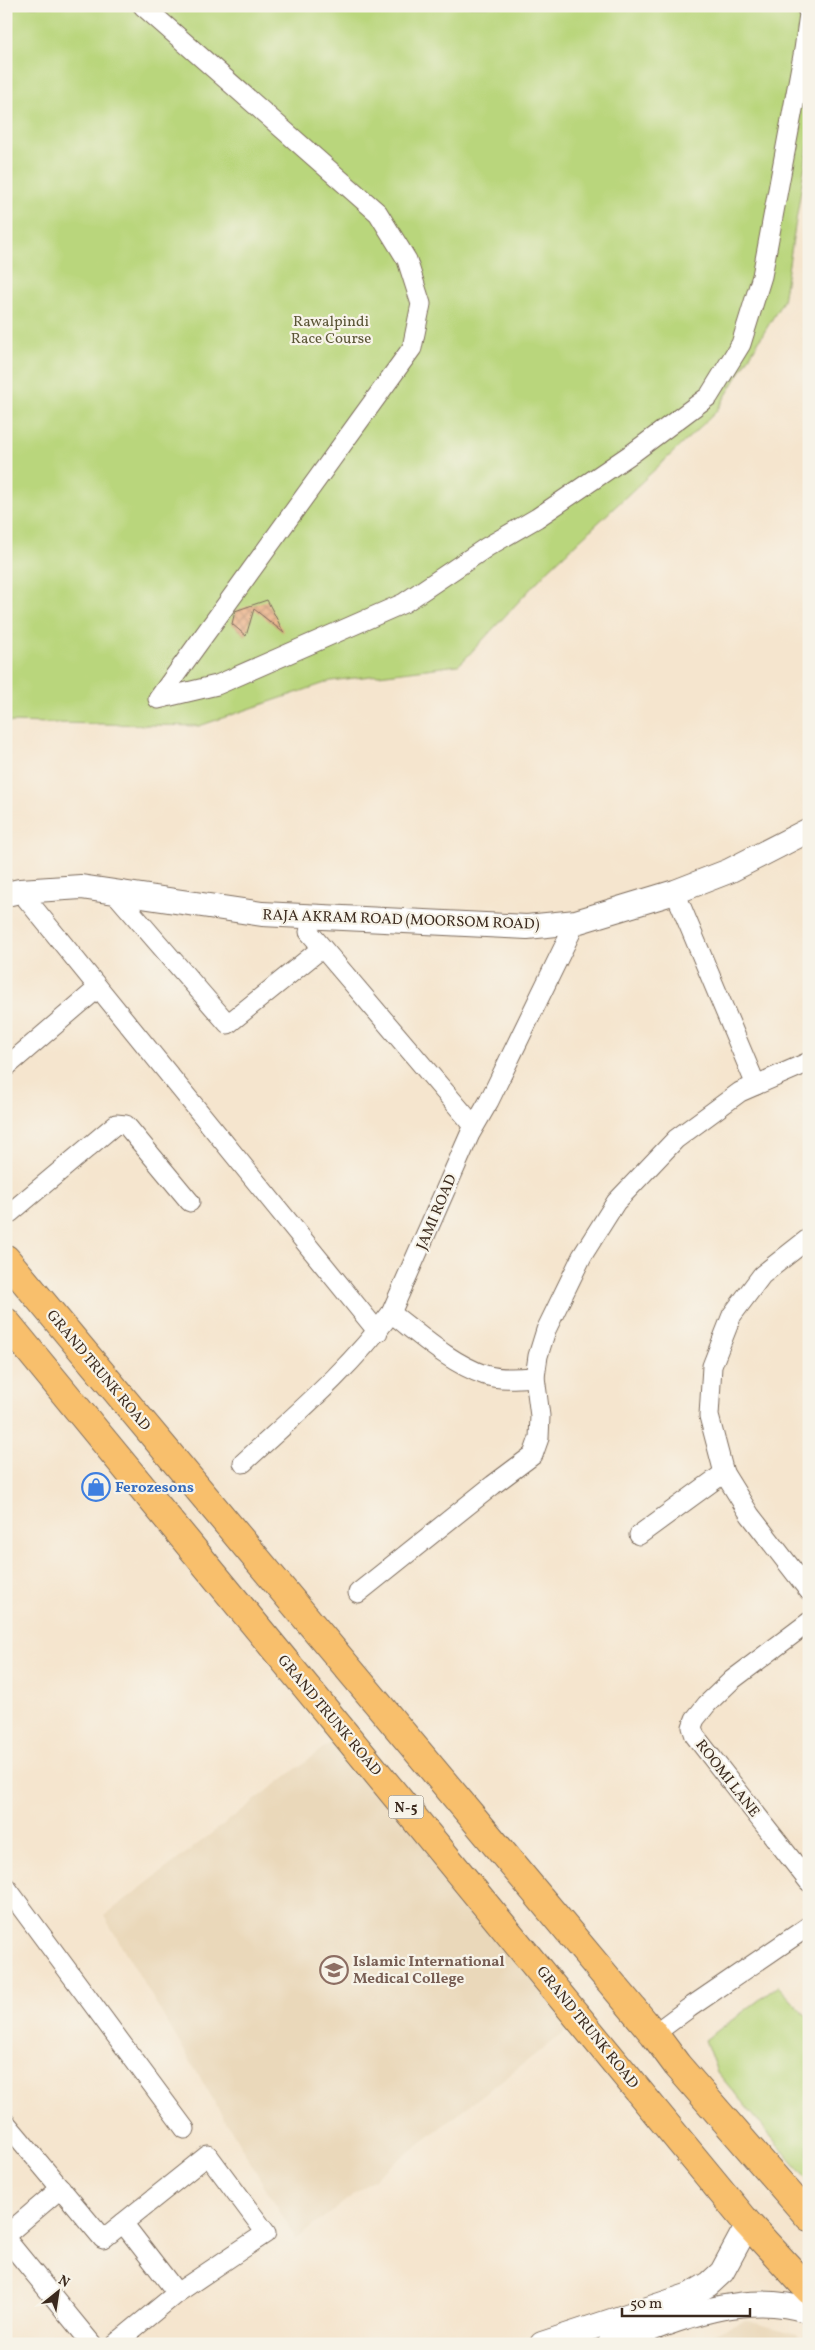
<svg xmlns="http://www.w3.org/2000/svg" width="815" height="2350" viewBox="0 0 815 2350" font-family="Vollkorn,serif">
<style>
.built{fill:#ead8ba}
.green{fill:#b9d67c;stroke:#7a804d}
.building{fill:url(#building-cross-hatch)}
.lines{fill:none;stroke-linecap:round;stroke-linejoin:round}
.minor-casing{stroke:#7c6b5c;stroke-width:21}
.tertiary-casing{stroke:#7c6b5c;stroke-width:26}
.trunk-casing{stroke:#7c6b5c;stroke-width:30}
.minor{stroke:#fff;stroke-width:19}
.tertiary{stroke:#fff;stroke-width:24}
.trunk{stroke:#f8bf6c;stroke-width:28}
.labels{text-anchor:middle;stroke-width:4.5;stroke-linejoin:round;paint-order:stroke}
.shield{fill:#f7f3e8;stroke:#73665b;stroke-width:1}
.shield-label{font-size:14px;font-weight:bold;fill:#3b2a1e}
.park-label{font-size:15px;fill:#5a5536;stroke:#f7f3e8}
.street-label{font-size:15px;fill:#3b2a1e;stroke:#f7f3e8}
.shop-label{font-size:15px;font-weight:bold;fill:#366cbe;stroke:#f7f3e8;text-anchor:start}
.education-label{font-size:15px;font-weight:bold;fill:#785e54;stroke:#f7f3e8;text-anchor:start}
</style>
<defs>
<pattern id="building-cross-hatch" width="8" height="8" patternUnits="userSpaceOnUse" patternTransform="scale(1.25)"><rect width="8" height="8" fill="#eaab7f"/><path d="M0 0l8 8M0 8l8-8" fill="none" stroke="#bf8b67"/></pattern>
</defs>
<rect width="100%" height="100%" fill="#f7f3e8"/>
<filter id="ink" filterUnits="userSpaceOnUse"><feTurbulence type="fractalNoise" baseFrequency=".02" numOctaves="2"/><feDisplacementMap in="SourceGraphic" scale="10" xChannelSelector="R" yChannelSelector="G"/><feConvolveMatrix kernelMatrix="1 2 1 2 8 2 1 2 1" color-interpolation-filters="sRGB"/></filter>
<filter id="wash" filterUnits="userSpaceOnUse"><feTurbulence type="fractalNoise" baseFrequency=".0096" numOctaves="4" result="noise"/><feDisplacementMap in="SourceGraphic" scale="20" xChannelSelector="R" yChannelSelector="G"/><feGaussianBlur stdDeviation="1.12" result="paint"/><feColorMatrix in="noise" values="0 0 0 0 0 0 0 0 0 0 0 0 0 0 0 0 0 1.4 0 .05"/><feComposite in="paint" operator="in"/></filter>
<g filter="url(#wash)">
<rect width="100%" height="100%" fill="#f5e5ce"/>
<g class="built">
<polygon points="339,1736 576,2023 296,2239 104,1916"/>
<polygon points="744,2320 797,2334 804,2344 689,2344"/>
</g>
<g class="green">
<polygon points="6,6 809,6 809,140 783,301 716,412 549,569 463,661 458,665 331,681 199,726 6,722"/>
<polygon points="778,1986 809,2019 809,2182 717,2072 705,2040"/>
</g>
<g id="blocks">
<polygon class="building" points="267,600 284,633 254,609 246,636 232,624 235,611"/>
</g>
</g>
<g filter="url(#ink)">
<use href="#blocks" fill-opacity="0" stroke="#7c6b5c" stroke-width="1"/>
<g class="lines">
<defs>
<g id="minor">
<polyline points="143,6 378,213 407,260 421,304 412,348 158,699 217,685 404,603 487,547 537,518 634,452 709,396 741,344 762,276 804,50 809,14 806,6"/>
<polyline points="20,891 378,1332"/>
<polyline points="114,892 228,1024 322,948"/>
<polyline points="675,892 756,1085"/>
<polyline points="309,932 474,1126"/>
<polyline points="6,1067 98,988"/>
<polyline points="10,1213 116,1124 126,1125 190,1202"/>
<polyline points="809,1238 762,1275 732,1315 712,1366 709,1416 724,1473 750,1515 809,1591"/>
<path d="M391,1313C420,1335 450,1363 485,1375C500,1380 520,1378 535,1377"/>
<path d="M243,1463C295,1415 349,1370 391,1313L470,1134L489,1101L576,922"/>
<polyline points="639,1535 724,1473"/>
<polyline points="358,1593 493,1485 533,1455 539,1438 540,1416 535,1377 538,1356 546,1330 582,1256 616,1202 676,1139 740,1092 809,1062"/>
<polyline points="809,1622 732,1680 707,1704 695,1719 692,1727 695,1736 809,1882"/>
<polyline points="6,1887 185,2129"/>
<polyline points="654,2034 689,2008 809,1926"/>
<polyline points="6,2123 103,2239 208,2155 266,2233 177,2293 115,2344"/>
<polyline points="123,2223 177,2293"/>
<polyline points="6,2235 61,2188"/>
<polyline points="6,2239 92,2344"/>
</g>
<g id="tertiary">
<polyline points="6,894 20,891 81,887 262,914 527,927 576,922 675,892 729,871 809,830"/>
<polyline points="542,2344 690,2295 709,2284 722,2272 748,2224"/>
<path d="M610,2344C672,2322 743,2288 809,2311"/>
</g>
<g id="trunk">
<polyline points="6,1259 654,2034 677,2065 809,2217"/>
<polyline points="6,1322 748,2224 809,2290"/>
</g>
</defs>
<use href="#minor" class="minor-casing"/>
<use href="#tertiary" class="tertiary-casing"/>
<use href="#trunk" class="trunk-casing"/>
<use href="#minor" class="minor"/>
<use href="#tertiary" class="tertiary"/>
<use href="#trunk" class="trunk"/>
</g>
</g>
<defs>
<symbol id="shop-ring" viewBox="-11 -11 22 22"><circle r="9.5" fill="#f7f3e8" stroke="#3f7fe0" stroke-width="1.5"/><path d="M-5-2.5h2.3a2.7 3.5 0 0 1 5.4 0H5L5.5 6h-11ZM-1.5-2.5h3a1.5 2.3 0 0 0-3 0Z" fill="#3f7fe0"/></symbol>
<symbol id="university-ring" viewBox="-11 -11 22 22"><circle r="9.5" fill="#f7f3e8" stroke="#8d6e63" stroke-width="1.5"/><path d="M0-5L7-2L0 1L-7-2ZM-4 1L0 2.5L4 1V4Q0 6-4 4Z" fill="#8d6e63"/></symbol>
</defs>
<g fill-rule="evenodd">
<use href="#shop-ring" x="80" y="1471" width="32" height="32"/>
<use href="#university-ring" x="318" y="1954" width="32" height="32"/>
</g>
<g class="labels">
<rect class="shield" x="388.5" y="1795.5" width="35" height="23" rx="4"/>
<g class="shield-label">
<text x="406" y="1812">N-5</text>
</g>
<g class="park-label">
<text x="331" y="326">Rawalpindi<tspan x="331" dy="17">Race Course</tspan></text>
</g>
<g class="street-label">
<text transform="translate(401 919) rotate(2)" y="5">RAJA AKRAM ROAD (MOORSOM ROAD)</text>
<text transform="translate(436 1212) rotate(-67)" y="5">JAMI ROAD</text>
<text transform="translate(99 1370) rotate(50)" y="5">GRAND TRUNK ROAD</text>
<text transform="translate(330 1715) rotate(50)" y="5">GRAND TRUNK ROAD</text>
<text transform="translate(728 1778) rotate(52)" y="5">ROOMI LANE</text>
<text transform="translate(588 2027) rotate(51)" y="5">GRAND TRUNK ROAD</text>
</g>
<g class="shop-label">
<text x="115" y="1492">Ferozesons</text>
</g>
<g class="education-label">
<text x="353" y="1966">Islamic International<tspan x="353" dy="17">Medical College</tspan></text>
</g>
</g>
<rect width="815" height="2350" fill="none" stroke="#f7f3e8" stroke-width="25"/>
<g transform="translate(58 2292) rotate(30)" stroke="#f7f3e8" stroke-width="4" paint-order="stroke">
<path d="M0-4L9 19L0 12L-9 19Z" fill="#3b2a1e"/>
<text y="-8" font-size="14" font-weight="bold" text-anchor="middle" fill="#3b2a1e">N</text>
</g>
<path d="M622 2308v8h128v-8" fill="none" stroke="#3b2a1e" stroke-width="2.5"/>
<text x="630" y="2308" font-size="15" fill="#3b2a1e" stroke="#f7f3e8" stroke-width="4" paint-order="stroke">50 m</text>
</svg>
